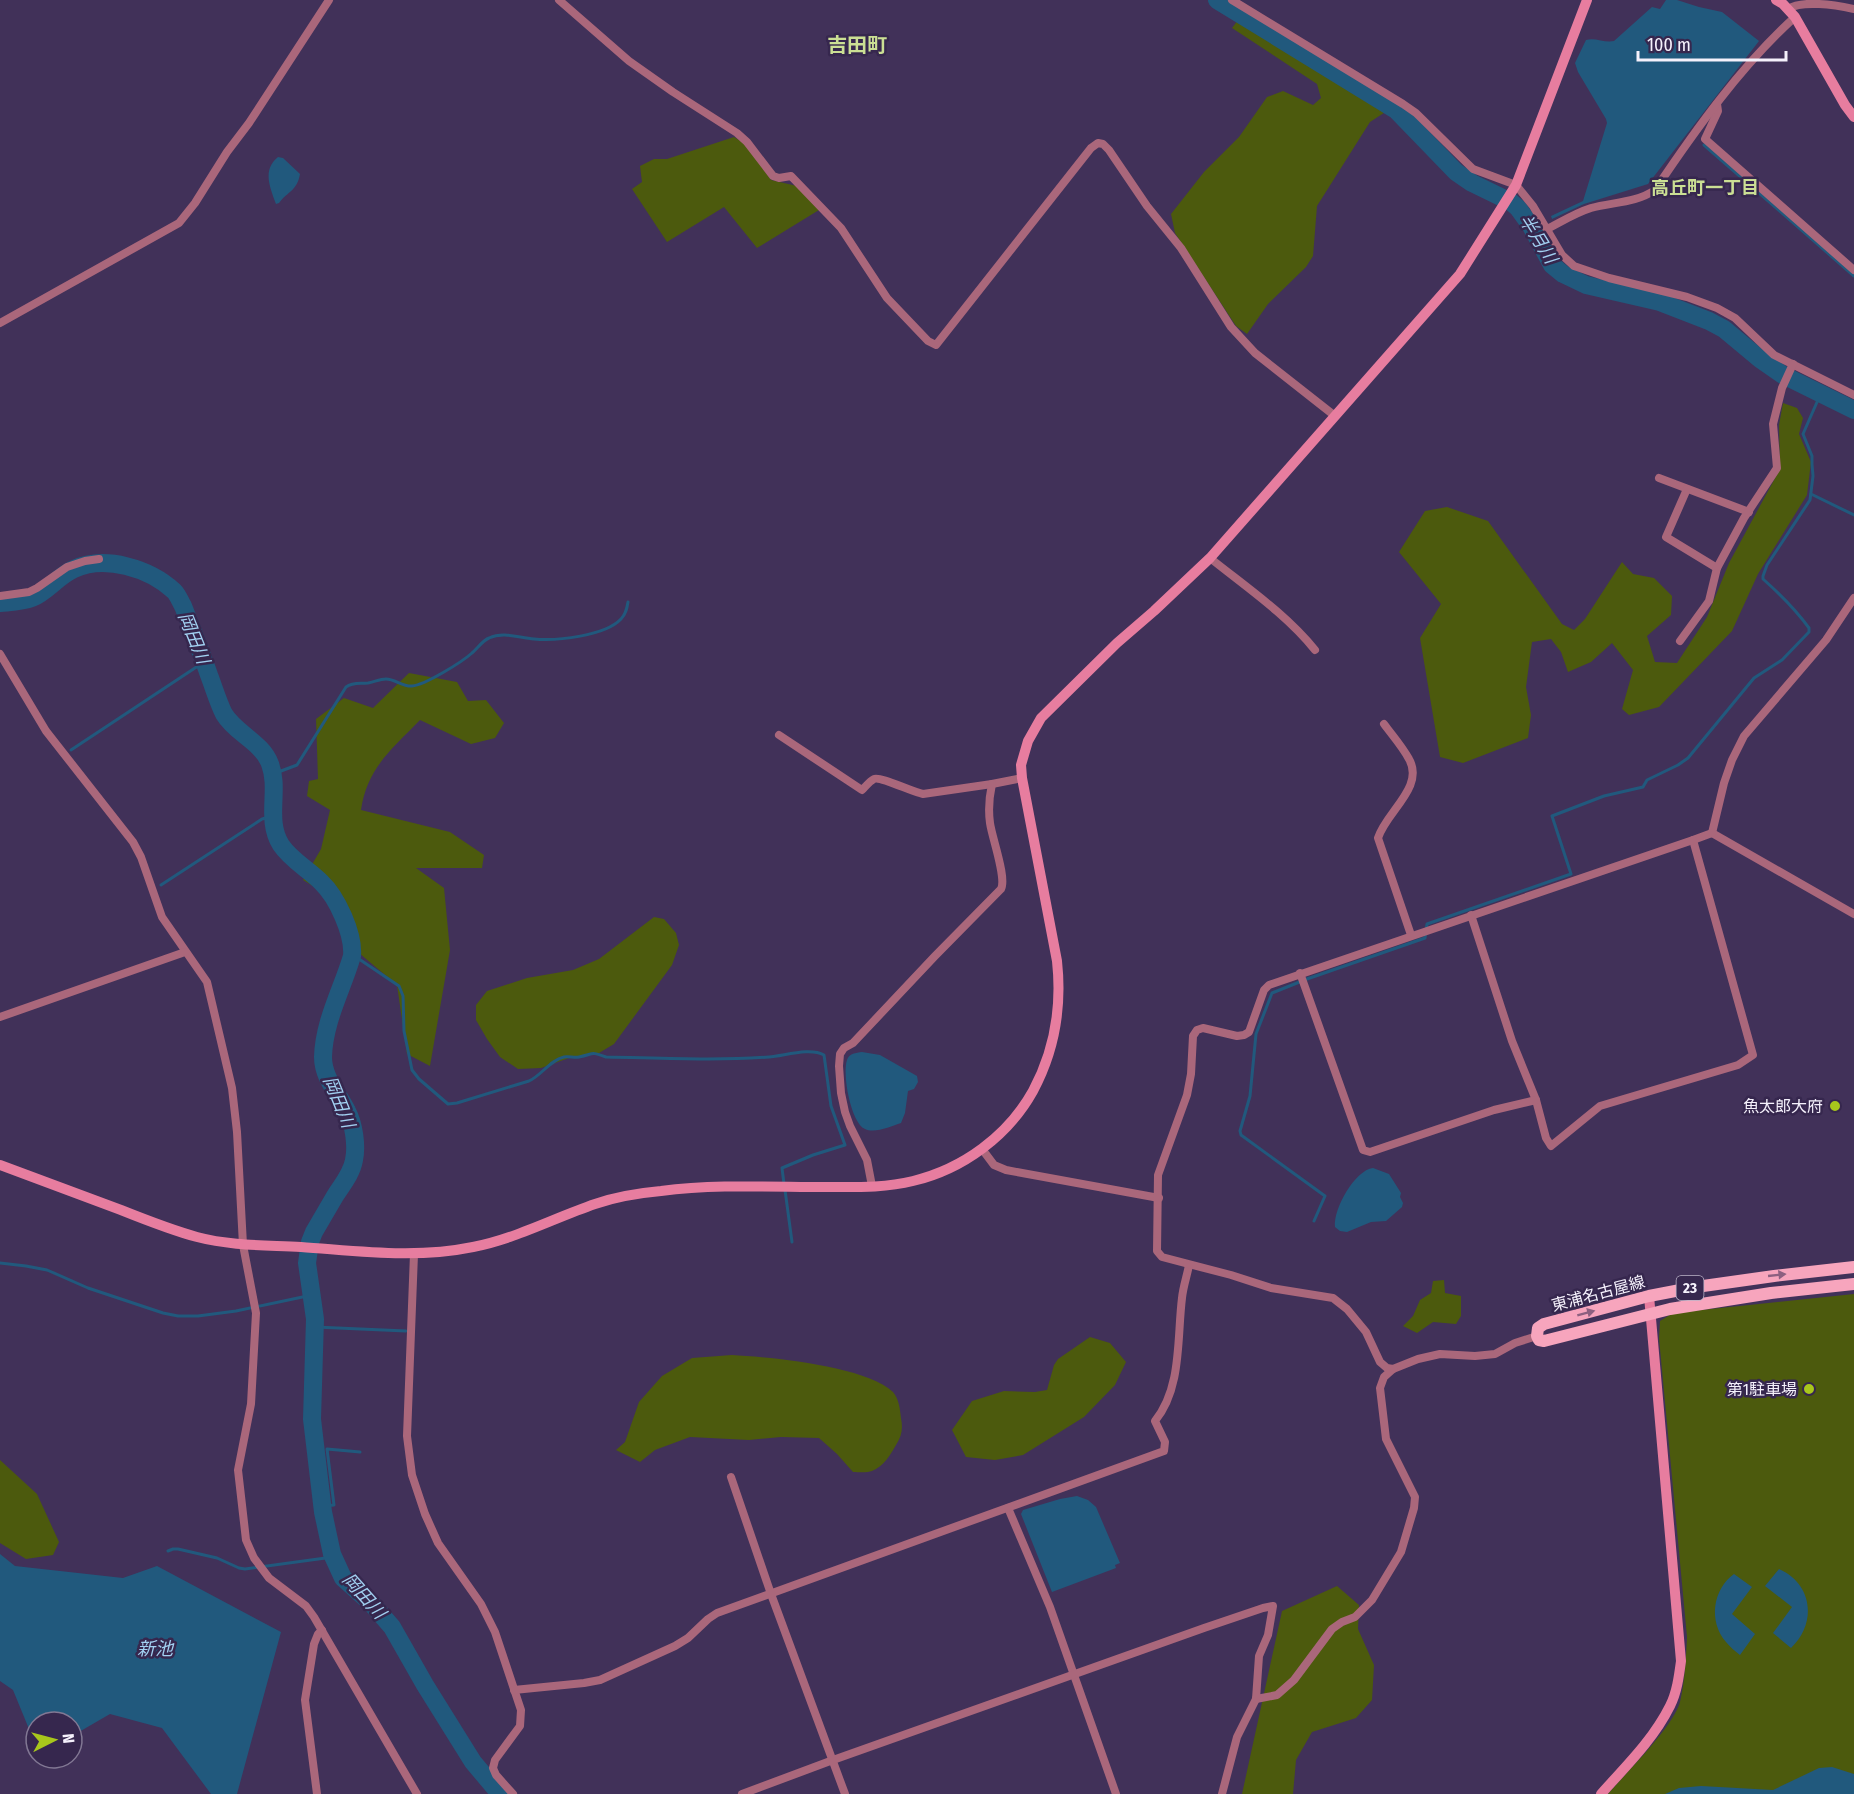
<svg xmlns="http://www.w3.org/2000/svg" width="1854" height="1794" viewBox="0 0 1854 1794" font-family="'Fira Sans Condensed','Noto Sans JP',sans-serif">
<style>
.green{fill:#4c5a0d}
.water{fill:#21597d}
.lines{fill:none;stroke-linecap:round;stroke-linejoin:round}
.stream{stroke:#21597d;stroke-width:3}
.river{stroke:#21597d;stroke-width:18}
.street{stroke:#aa677b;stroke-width:8}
.secondary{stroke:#e77d9f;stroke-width:10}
.primary{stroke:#f7a5bd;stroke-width:12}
.oneway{fill:#8d6080}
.poi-dot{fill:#a8c71c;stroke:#36274e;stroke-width:2}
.labels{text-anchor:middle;stroke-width:5;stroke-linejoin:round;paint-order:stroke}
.shield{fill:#36274e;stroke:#bcb4c8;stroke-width:1.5}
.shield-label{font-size:15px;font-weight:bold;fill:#f5f1fc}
.poi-label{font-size:16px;fill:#f5f1fc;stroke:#36274e;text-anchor:end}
.street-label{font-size:16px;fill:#f5f1fc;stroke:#36274e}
.neighbourhood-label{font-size:18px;font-weight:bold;fill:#cbdf94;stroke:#36274e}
.water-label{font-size:18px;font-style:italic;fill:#a2d0f1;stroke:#36274e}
.quarter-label{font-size:20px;font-weight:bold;fill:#cbdf94;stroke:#36274e}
</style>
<rect width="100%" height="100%" fill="#413159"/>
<g class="green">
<polygon points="1238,20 1390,109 1370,122 1317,206 1313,256 1306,267 1268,304 1247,334 1236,326 1175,233 1171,214 1204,172 1239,137 1267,97 1283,91 1313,105 1321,98 1317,84 1232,28"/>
<polygon points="734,137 747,145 771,180 797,186 819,210 757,248 724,207 667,242 632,189 642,182 640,166 654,159 667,159"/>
<polygon points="1783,403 1797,408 1803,418 1799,434 1811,462 1807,495 1758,574 1732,631 1659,707 1629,715 1622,709 1633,670 1612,643 1591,662 1568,672 1561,652 1551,639 1532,642 1526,687 1531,715 1528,738 1463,763 1440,757 1420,638 1441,604 1399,552 1425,511 1447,507 1488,521 1562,624 1574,630 1585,619 1622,562 1633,574 1654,578 1672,596 1671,615 1647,636 1655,662 1677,663 1707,617 1729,563 1780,469 1779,425"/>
<path d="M409,673L457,682L468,701L486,700L504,723L495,738L471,744L420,720C392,749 367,768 361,810L450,832L484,855L482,868H416L444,888L450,950L430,1066L407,1054L397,985L359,953L344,905L303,880L321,849L330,810L307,796L309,781L318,779L316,719L344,698L373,708Z"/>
<polygon points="654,917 664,919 676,933 679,945 672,965 614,1044 599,1053 569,1058 541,1068 518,1069 500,1057 487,1039 476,1020 476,1005 487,991 527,978 573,970 599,959"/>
<polygon points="1444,1280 1445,1293 1461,1296 1461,1316 1456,1324 1433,1322 1417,1333 1403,1326 1413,1316 1420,1300 1431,1293 1433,1281"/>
<path d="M1854,1294V1794H1608C1626,1773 1673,1727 1680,1702C1685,1681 1686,1658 1687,1637L1659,1338L1660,1321L1673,1313Z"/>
<polygon points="1090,1337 1110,1343 1126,1362 1115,1385 1084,1417 1023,1455 995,1460 966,1457 952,1430 972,1401 1004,1391 1035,1392 1047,1390 1054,1365 1058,1359"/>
<path d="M732,1355C770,1357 866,1366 893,1392C899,1399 900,1409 901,1418C903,1428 902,1436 896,1445C891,1454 883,1467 872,1471C867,1473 858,1472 853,1472L837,1454L819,1438L781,1437L749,1440L690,1437L655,1450L640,1462L616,1450L625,1442L639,1402L662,1376L692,1358Z"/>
<polygon points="0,1460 37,1494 59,1542 53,1555 26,1559 0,1543"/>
<polygon points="1337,1586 1359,1605 1358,1629 1374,1665 1372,1700 1356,1718 1312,1732 1296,1760 1293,1794 1242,1794 1282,1611"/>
</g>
<g class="water">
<path d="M1666,0H1677L1699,7L1722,12L1759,41L1648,184L1584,204L1552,219L1551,216L1583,201L1607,123L1606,119L1578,72L1575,63L1586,40C1595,37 1604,43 1614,41L1652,7L1660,9Z"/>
<path d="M278,157L283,158L300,174C297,191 288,191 279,203L276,204C270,187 262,170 278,157Z"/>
<path d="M862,1052L880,1055L917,1076L918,1082L914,1089L908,1091L905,1113L901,1123C891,1126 875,1134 865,1129C851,1123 842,1074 847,1060C849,1053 856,1053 862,1052Z"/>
<path d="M1373,1168L1389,1174L1401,1193L1400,1197L1403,1203L1402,1207L1386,1221L1371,1222L1347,1232L1340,1231L1335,1227C1333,1209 1355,1170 1373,1168Z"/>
<polygon points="1077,1496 1088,1500 1096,1507 1120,1563 1115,1565 1116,1568 1052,1592 1021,1514 1023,1510 1060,1499"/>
<polygon points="0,1554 15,1566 123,1578 157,1566 281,1632 237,1794 211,1794 162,1728 110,1714 72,1736 72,1722 36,1722 36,1731 29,1729 13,1690 0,1681"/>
<path d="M1779,1569C1813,1584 1817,1623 1791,1648L1773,1633L1792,1607L1765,1586Z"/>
<path d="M1734,1574L1752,1587L1732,1614L1755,1634L1740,1655C1735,1651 1730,1647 1726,1642C1708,1621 1713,1589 1734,1574Z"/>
<polygon points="1832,1767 1854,1774 1854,1794 1665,1794 1679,1788 1701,1786 1773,1790 1819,1768"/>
</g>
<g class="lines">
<g class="stream">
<polyline points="1704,145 1854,276"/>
<polyline points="1811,494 1854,515"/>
<polyline points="71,750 204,662"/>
<path d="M273,774L297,765L346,687C353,682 360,684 368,683C374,682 380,679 386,679C395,679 403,687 412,686C425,685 462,662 472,653C478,648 482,641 489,638C504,631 519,638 534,639C557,641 605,636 621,619C626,614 627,608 628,602"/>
<polyline points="161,885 262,819 273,816"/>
<path d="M352,956L356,957L399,986L403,996L404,1031L412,1070L419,1079L448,1104L457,1103L529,1081C542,1075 550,1060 564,1057C569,1056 574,1058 579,1057C595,1054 589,1051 606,1057C660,1058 715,1061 769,1057C784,1056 810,1047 824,1055L831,1106L845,1145L813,1155L782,1168L784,1184"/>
<polyline points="785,1190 792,1242"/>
<path d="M1314,1221L1325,1196L1241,1135L1240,1131L1250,1096L1256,1034L1272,993L1307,979L1425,938L1427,924L1571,874L1552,816L1604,796L1643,787L1647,780L1678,765L1688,758L1754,678L1782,660L1809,632V628C1795,609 1781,595 1763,579V576L1767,565L1810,500L1813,476L1812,464V456L1803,434L1821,393"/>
<polyline points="0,1263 26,1266 47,1270 88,1288 163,1313 178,1316 198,1316 236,1311 312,1295"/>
<polyline points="315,1327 406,1331"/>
<polyline points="323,1506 334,1505 327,1449 360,1452"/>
<polyline points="168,1551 173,1549 178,1549 217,1558 239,1568 245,1569 333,1557"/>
</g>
<g class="river">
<polyline points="1217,0 1396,110 1456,172 1472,183 1511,202 1518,208 1531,226 1552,265 1563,274 1586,285 1660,302 1709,321 1724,329 1760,359 1783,375 1854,410"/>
<path d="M0,603C10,602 22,602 32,598C47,592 58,576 74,569C105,555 149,568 174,591C178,595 180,601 183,606C192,629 201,652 209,675C214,688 218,702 224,714C236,734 262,742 270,764C280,790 265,820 281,845C291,860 308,869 321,882C337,897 354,934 352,956C342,990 324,1021 323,1057C323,1078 338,1093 347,1111C354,1124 357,1146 354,1160C352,1173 342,1185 335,1196C328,1208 321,1220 314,1232L310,1242L307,1263L315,1319L312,1419L323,1512L332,1554L343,1578L372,1604L392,1627L425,1685L473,1762L500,1794"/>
</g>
<g class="street">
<polyline points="559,0 629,61 673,92 737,133 747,142 773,176 779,178 791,176 841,228 887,298 928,341 936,345 1091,148 1098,143 1103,144 1109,150 1147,206 1181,248 1231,327 1255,353 1335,416"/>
<polyline points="1232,0 1403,104 1416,113 1473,169 1516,185 1533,206 1562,255 1574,266 1609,278 1687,297 1717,308 1735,318 1774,355 1854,395"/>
<path d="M1788,9C1802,0 1835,5 1854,9"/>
<polyline points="1717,104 1718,111 1705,139 1854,270"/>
<path d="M1547,229C1561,222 1575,213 1591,208C1613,202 1636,203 1655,190C1696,129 1741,66 1795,17"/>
<polyline points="0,323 179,223 195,203 227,152 249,123 329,0"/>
<polyline points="1659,478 1749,512"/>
<polyline points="1687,489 1666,537 1717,568"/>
<path d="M1210,558C1246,587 1286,614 1315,650"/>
<polyline points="0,596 29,592 37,588 67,567 85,561 99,559"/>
<polyline points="1680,641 1709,601 1717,568 1744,518 1777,468 1773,424 1782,388 1793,364"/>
<polyline points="0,654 46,731 133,842 141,857 162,917 207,982 232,1088 237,1132 243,1245 256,1313 251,1404 238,1470 246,1540 254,1558 269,1578 306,1606 314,1617 417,1794"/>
<path d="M1384,724C1392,735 1402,746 1409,759C1425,787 1386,812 1378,838L1411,935"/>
<path d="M779,735L862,790C866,786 870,781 874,779C880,776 912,792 923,794L992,784L1022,778"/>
<polyline points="1712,833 1724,783 1732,760 1744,736 1826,640 1854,598"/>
<polyline points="1712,833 1854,914"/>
<polyline points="1471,915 1512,1041 1536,1100 1546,1138 1551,1146 1600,1106 1738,1065 1753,1055 1693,840 1712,833"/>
<polyline points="1300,973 1363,1150 1370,1152 1494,1110 1536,1100"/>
<polyline points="0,1017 185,952"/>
<polyline points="982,1149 994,1165 1006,1170 1159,1198"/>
<path d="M872,1186L867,1160L850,1126L845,1112L841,1093L839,1066L840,1054L844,1048L853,1043L935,956L1001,889C1007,878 992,838 990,823C988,809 989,798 992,784"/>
<polyline points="414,1254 407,1436 412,1475 425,1514 438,1543 481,1604 495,1632 521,1710 520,1726 495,1760 493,1768 496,1775 513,1794"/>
<polyline points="1393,1369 1418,1359 1440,1354 1475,1356 1495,1354 1515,1343 1537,1336"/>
<polyline points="731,1477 771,1594 845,1794"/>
<polyline points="1008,1508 1050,1607 1116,1794"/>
<path d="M514,1690L584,1683L600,1680L675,1646L688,1638L708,1619L717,1613L1164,1451L1165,1442L1155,1421C1182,1388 1177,1338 1182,1298C1183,1287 1187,1276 1189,1265"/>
<polyline points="1256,1699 1277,1695 1294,1680 1332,1629 1342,1622 1355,1617 1372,1600 1401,1552 1414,1508 1415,1497 1386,1439 1380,1388 1384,1377 1393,1369 1387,1368 1380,1362 1366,1332 1347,1309 1333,1298 1271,1288 1231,1275 1162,1257 1157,1251 1158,1175 1187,1095 1191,1074 1193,1036 1197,1030 1203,1028 1237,1036 1244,1035 1249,1032 1264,990 1269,985 1693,840"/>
<polyline points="317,1794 305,1700 314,1644 318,1634 322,1630"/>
<polyline points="742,1794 833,1760 1204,1628 1263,1608 1273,1606 1268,1635 1259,1656 1256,1699 1237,1737 1222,1794"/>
</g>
<g class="secondary">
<polyline points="1776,0 1783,4 1795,17 1845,105 1854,117"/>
<path d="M0,1165C41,1180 81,1195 121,1210C146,1220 171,1230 197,1237C231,1246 266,1245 301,1247C359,1251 415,1259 473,1247C515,1239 554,1218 595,1204C615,1197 639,1193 661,1191C716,1184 772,1187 827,1187C855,1187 885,1188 913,1181C963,1169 1008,1136 1033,1091C1055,1050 1062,1007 1057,961L1022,778L1021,765L1028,741L1041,718L1117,643L1154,611L1210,558L1460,274L1516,185L1587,0"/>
<path d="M1601,1794C1626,1766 1653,1740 1670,1706C1677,1692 1679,1676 1681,1661L1649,1296"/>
</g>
<polyline class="primary" points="1854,1267 1774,1276 1696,1287 1649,1296 1544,1324 1538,1328 1537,1336 1539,1340 1544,1341 1670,1309 1771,1293 1854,1284"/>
</g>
<defs><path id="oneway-solid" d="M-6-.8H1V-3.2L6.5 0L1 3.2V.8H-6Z" transform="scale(1.5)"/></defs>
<g class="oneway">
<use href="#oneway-solid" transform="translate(1777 1275) rotate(-6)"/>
<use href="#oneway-solid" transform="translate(1586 1313) rotate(-15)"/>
</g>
<g class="poi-dot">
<circle cx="1835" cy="1106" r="6"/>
<circle cx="1809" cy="1389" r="6"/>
</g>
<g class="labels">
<rect class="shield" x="1676.5" y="1276" width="27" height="24" rx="4.5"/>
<g class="shield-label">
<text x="1690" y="1293">23</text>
</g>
<g class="poi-label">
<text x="1823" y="1112">魚太郎大府</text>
<text x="1797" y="1395">第1駐車場</text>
</g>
<g class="street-label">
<text transform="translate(1598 1293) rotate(-15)" y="6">東浦名古屋線</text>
</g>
<g class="neighbourhood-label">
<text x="1705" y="194">高丘町一丁目</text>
</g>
<g class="water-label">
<text transform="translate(1538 239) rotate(58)" y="6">半月川</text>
<text transform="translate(194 638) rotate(68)" y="6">岡田川</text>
<text transform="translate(339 1102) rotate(68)" y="6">岡田川</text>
<text transform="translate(364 1596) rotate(48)" y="6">岡田川</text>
<text x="155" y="1655">新池</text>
</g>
<g class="quarter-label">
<text x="857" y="52">吉田町</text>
</g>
</g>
<g transform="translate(54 1740) rotate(84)"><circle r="28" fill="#36274e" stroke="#827894" stroke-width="1.5"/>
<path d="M0-4.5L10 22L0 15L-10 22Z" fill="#a8c71c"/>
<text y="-9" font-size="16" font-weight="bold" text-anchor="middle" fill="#f5f1fc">N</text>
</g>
<path d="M1638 51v9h148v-9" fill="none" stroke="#f5f1fc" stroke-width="3"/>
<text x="1647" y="51" font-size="18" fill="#f5f1fc" stroke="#36274e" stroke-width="4.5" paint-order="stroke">100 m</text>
</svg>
